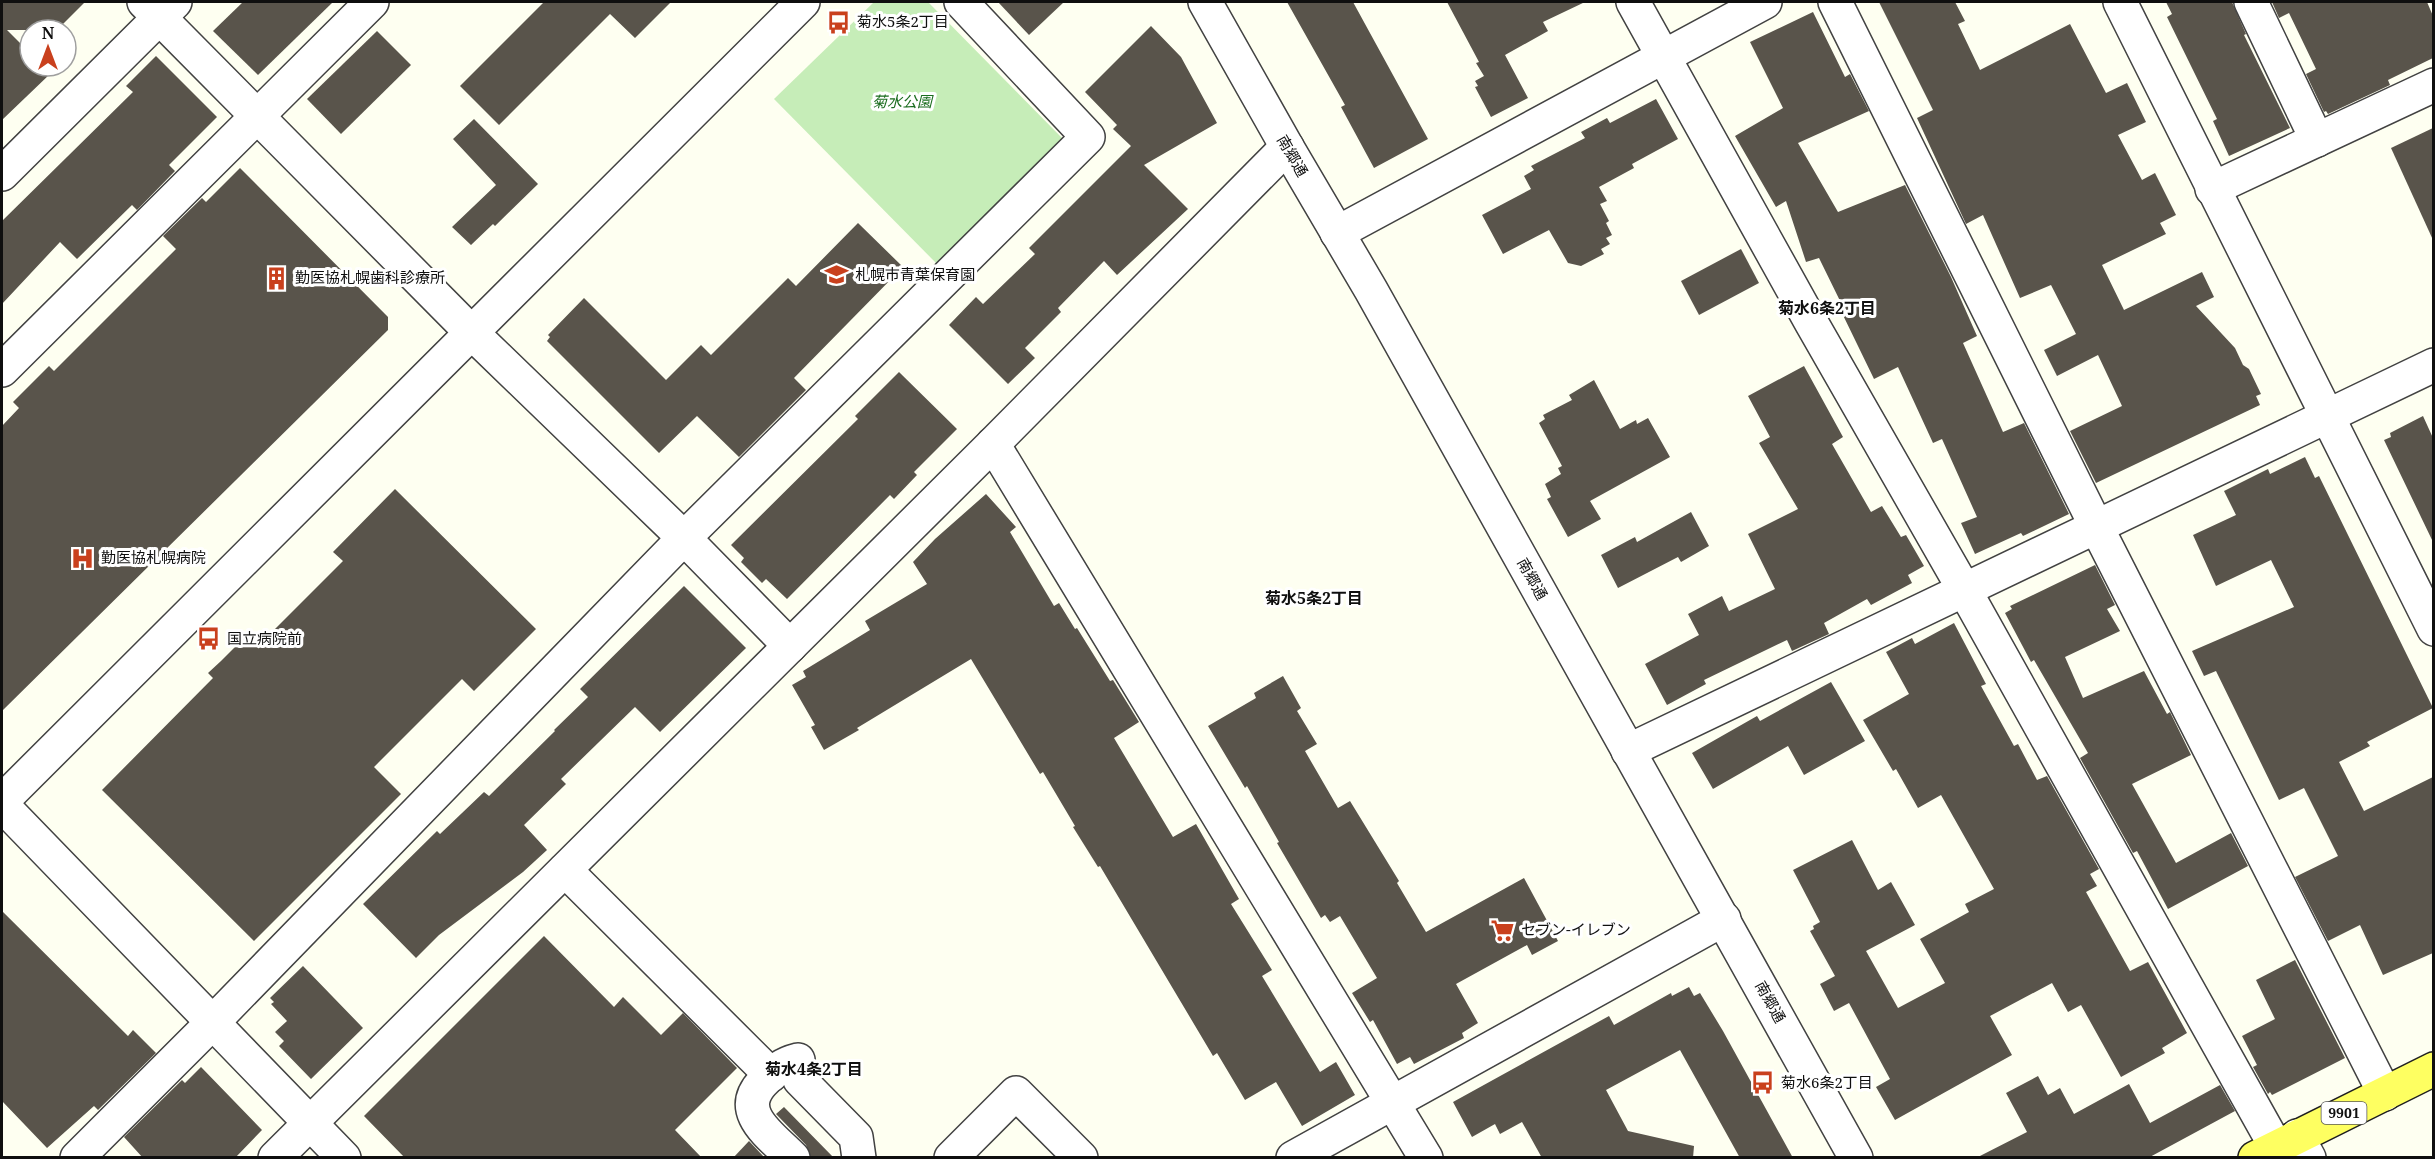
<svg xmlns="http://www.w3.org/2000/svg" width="2435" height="1159" viewBox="0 0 2435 1159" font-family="'Noto Serif','Noto Sans JP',serif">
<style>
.park{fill:#c6edb8}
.building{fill:#59544b}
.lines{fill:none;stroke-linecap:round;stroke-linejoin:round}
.minor-casing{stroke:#424242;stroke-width:36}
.major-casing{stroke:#202020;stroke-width:36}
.minor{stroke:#fff;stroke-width:33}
.major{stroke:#feff61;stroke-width:33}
.labels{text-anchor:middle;stroke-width:6;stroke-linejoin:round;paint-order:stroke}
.shield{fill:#fff;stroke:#575757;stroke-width:1.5}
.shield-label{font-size:14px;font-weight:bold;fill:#0f0f0f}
.poi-label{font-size:15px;fill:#0f0f0f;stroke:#fff;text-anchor:start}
.park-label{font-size:15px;font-style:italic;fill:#1a6c1e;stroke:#fff}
.street-label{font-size:15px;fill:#0f0f0f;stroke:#fff}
.neighbourhood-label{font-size:16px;font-weight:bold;fill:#0f0f0f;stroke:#fff}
</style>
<rect width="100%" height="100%" fill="#fefff1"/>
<polygon class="park" points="874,2 928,2 1064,140 937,264 774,99"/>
<g class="building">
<polygon points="2,2 85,2 57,30 7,30 30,53 30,66 42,66 50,74 2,120"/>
<polygon points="243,2 333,2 258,75 213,31"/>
<polygon points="544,2 671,2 635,38 610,14 499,125 460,86"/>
<polygon points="998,2 1064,2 1029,35"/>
<polygon points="1287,2 1353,2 1428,139 1374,168 1341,107 1345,105"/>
<polygon points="1447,2 1585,2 1543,22 1548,31 1505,55 1528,98 1491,117 1475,87 1478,86 1475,81 1484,76 1476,63 1479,62"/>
<polygon points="1879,2 1955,2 1965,21 1958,24 1980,70 2070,24 2106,93 2127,83 2146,122 2118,135 2142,180 2155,173 2176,215 2160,223 2166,234 2102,265 2124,310 2202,272 2214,297 2196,306 2235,348 2243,365 2249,369 2261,394 2256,396 2260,405 2096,483 2070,431 2122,406 2098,355 2057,376 2044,350 2076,334 2051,285 2020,298 1983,215 1966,224 1917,118 1933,110"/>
<polygon points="2166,2 2232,2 2246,34 2244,35 2290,128 2229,156 2213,121 2217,119 2167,17 2172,14"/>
<polygon points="2272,2 2427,2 2433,16 2433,58 2388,80 2390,85 2328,114 2326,111 2324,112 2306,74 2316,69 2289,13 2279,18"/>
<polygon points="1813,12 1845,77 1850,74 1869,111 1798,143 1838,212 1905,185 1951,277 1977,336 1963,343 2003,432 2024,423 2069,514 2023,536 2021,533 1975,554 1961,523 1977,517 1942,439 1933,443 1898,367 1874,379 1841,311 1844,309 1819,258 1806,262 1786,201 1776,207 1735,136 1783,108 1750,42"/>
<polygon points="1151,26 1181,57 1217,123 1144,165 1188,209 1117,275 1104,261 1058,308 1061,312 1025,348 1035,358 1008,384 949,325 976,297 983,304 1035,254 1029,248 1131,146 1113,129 1117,125 1085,92"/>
<polygon points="377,31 411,65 341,134 307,99"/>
<polygon points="156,56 217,117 169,165 175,171 137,210 132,205 77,259 60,242 2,304 2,221 133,92 126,86"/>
<polygon points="1656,99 1678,139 1632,164 1634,168 1599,187 1607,201 1600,204 1609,221 1606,223 1612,235 1606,238 1610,244 1601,249 1604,254 1581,266 1568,263 1549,230 1503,254 1482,215 1531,189 1524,176 1534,170 1531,166 1585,138 1581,132 1607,118 1610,123"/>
<polygon points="474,119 538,184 495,226 493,224 471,245 452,227 496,185 453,139"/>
<polygon points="2433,128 2433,240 2391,148"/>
<polygon points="240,168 388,317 388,330 2,711 2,426 19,408 13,402 49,366 54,371 176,249 163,236 202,198 206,202"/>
<polygon points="858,223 903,267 794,378 806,390 739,457 697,416 659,453 547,341 550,337 548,335 584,298 666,380 701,345 711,355 788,278 796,286"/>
<polygon points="1741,249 1759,283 1699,315 1681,281"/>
<polygon points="1804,366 1843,437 1832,444 1871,512 1882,506 1901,537 1906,535 1924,566 1908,575 1912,583 1871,605 1867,599 1824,623 1829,634 1792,651 1787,640 1704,680 1706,684 1667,705 1645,664 1699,635 1688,614 1722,596 1729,611 1775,589 1748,534 1798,509 1759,443 1770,437 1748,396"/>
<polygon points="899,372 957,429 914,472 917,475 894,499 890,495 787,599 766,579 762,583 741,562 744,558 731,545 858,419 855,416"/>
<polygon points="1594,380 1620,429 1636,420 1637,424 1648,418 1670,457 1590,501 1601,519 1568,537 1547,499 1551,497 1545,484 1561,474 1558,468 1562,466 1539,423 1545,419 1543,415 1572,400 1569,395"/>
<polygon points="2423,416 2433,438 2433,542 2384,440 2391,437 2390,433"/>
<polygon points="2305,457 2315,478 2319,476 2433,708 2367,742 2370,746 2339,762 2364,811 2433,777 2433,953 2383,975 2360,925 2328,941 2295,877 2338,856 2304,788 2279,800 2216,671 2204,676 2192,651 2294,607 2271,560 2216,586 2193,535 2236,515 2224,491 2268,469 2270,474"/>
<polygon points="395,489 536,629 474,691 462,679 374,767 401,794 254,941 102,790 213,678 208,673 221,661 247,635 258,646 343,561 333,552"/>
<polygon points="986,494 1016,527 1010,532 1054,606 1059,603 1075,629 1077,628 1110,681 1113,680 1139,722 1114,738 1173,837 1196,824 1239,899 1231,904 1272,970 1262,976 1320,1072 1336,1062 1355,1095 1302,1126 1276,1082 1245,1100 1217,1053 1213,1056 1100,866 1098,867 1073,827 1075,826 1043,772 1040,774 971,659 857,728 859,730 824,750 811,727 815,725 792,685 806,677 803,671 870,630 865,621 927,584 913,562 935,539"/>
<polygon points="1691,512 1709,546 1681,562 1678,557 1618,588 1601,555 1635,537 1637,542"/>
<polygon points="2095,565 2115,605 2107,609 2120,631 2065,657 2083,698 2144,671 2167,714 2170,712 2191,755 2132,784 2176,863 2231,833 2248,866 2168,909 2137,851 2133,853 2080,758 2088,753 2034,660 2031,662 2005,613 2012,609 2010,606"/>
<polygon points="684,586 746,648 660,732 635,707 561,779 566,784 524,825 547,850 523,872 439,935 416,958 363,904 437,831 440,834 484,792 489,796 555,731 554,730 588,697 580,689"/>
<polygon points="1954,623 1986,684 1981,686 2014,746 2018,744 2037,780 2047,776 2099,869 2090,874 2097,886 2086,892 2130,971 2148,962 2187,1033 2162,1048 2165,1053 2121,1077 2081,1005 2068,1012 2052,983 1990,1016 2012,1055 1895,1120 1876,1087 1890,1079 1849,1003 1834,1011 1820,984 1835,976 1810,931 1814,929 1813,926 1820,922 1793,870 1852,840 1878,890 1891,882 1915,925 1866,951 1898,1008 1945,983 1920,939 1969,912 1965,904 1994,889 1941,795 1918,808 1896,769 1893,771 1863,720 1909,694 1886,652 1912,638 1915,644"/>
<polygon points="1283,676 1301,708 1297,711 1317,744 1305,751 1338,808 1350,801 1399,881 1397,883 1426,932 1524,878 1558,941 1532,955 1527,945 1456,984 1478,1023 1462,1033 1464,1038 1414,1064 1410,1057 1397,1064 1373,1020 1370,1022 1352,993 1377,978 1340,916 1330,922 1325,915 1321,918 1277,843 1279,842 1247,786 1245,788 1208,726 1256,698 1254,693"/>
<polygon points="1831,682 1865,741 1804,775 1788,746 1713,789 1692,753 1757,716 1760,721"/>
<polygon points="2,911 128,1036 133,1030 156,1053 98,1110 94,1106 47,1148 2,1101"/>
<polygon points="544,936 614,1007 623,997 661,1035 683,1013 737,1068 675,1130 702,1158 405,1158 364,1116"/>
<polygon points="2295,960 2345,1058 2272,1095 2270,1092 2268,1094 2253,1067 2257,1065 2242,1036 2275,1019 2256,980"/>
<polygon points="303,966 363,1028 311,1079 279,1046 284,1041 275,1032 287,1021 271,1004 274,1002 270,998"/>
<polygon points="1689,987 1694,996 1700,993 1723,1031 1793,1158 1740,1158 1680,1050 1606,1090 1628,1131 1694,1146 1693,1158 1542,1158 1522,1122 1500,1134 1495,1124 1472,1137 1453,1102 1609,1016 1614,1025 1671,993 1672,996"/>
<polygon points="201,1067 262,1130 235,1158 143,1158 124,1137 182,1080 185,1083"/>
<polygon points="2038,1076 2048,1095 2060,1088 2074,1114 2129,1084 2150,1123 2220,1085 2235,1111 2148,1158 1976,1158 2027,1132 2006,1093"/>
<polygon points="784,1107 834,1158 811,1158 806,1145 776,1114"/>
<polygon points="749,1141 765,1158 733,1158"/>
</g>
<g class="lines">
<defs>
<g id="minor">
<polyline points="144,2 471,332 684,538 790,646"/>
<polyline points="1205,2 1287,147 1371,290 1856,1158"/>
<polyline points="1633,2 1811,322 1965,591 2276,1147"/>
<polyline points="1835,2 2096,526 2385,1094"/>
<polyline points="2120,2 2434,629"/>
<polyline points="2251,2 2317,140"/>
<polyline points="2,174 175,2"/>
<polyline points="2212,189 2434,85"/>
<polyline points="1337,233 1765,2"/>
<polyline points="2,370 372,2"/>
<polyline points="993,444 1426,1158"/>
<polyline points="1628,751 2434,365"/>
<polyline points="2,801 803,2"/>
<polyline points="2,805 344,1158"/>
<polyline points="565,870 771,1075"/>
<polyline points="2297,1136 2309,1158"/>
<polyline points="77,1158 213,1022 684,538 1088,137 961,2"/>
<polyline points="275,1158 993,444 1287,147"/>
<path d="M793,1158C772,1136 734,1113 763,1082C774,1071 782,1064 798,1060L800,1080L856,1137L859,1158"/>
<polyline points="951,1158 1016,1093 1081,1158"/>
<polyline points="1293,1158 1724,919"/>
</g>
<polyline id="major" points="2255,1158 2434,1069"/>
</defs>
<use href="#minor" class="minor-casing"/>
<use href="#major" class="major-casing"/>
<use href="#minor" class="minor"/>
<use href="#major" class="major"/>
</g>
<defs>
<symbol id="bus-bare" viewBox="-9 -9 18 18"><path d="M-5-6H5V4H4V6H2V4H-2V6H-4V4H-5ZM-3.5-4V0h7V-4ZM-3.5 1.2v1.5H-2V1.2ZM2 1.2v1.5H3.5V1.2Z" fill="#c9401d" stroke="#fff" stroke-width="2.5" paint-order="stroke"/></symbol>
<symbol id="school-bare" viewBox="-9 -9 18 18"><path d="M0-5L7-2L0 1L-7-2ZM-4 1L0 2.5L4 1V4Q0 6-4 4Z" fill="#c9401d" stroke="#fff" stroke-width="2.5" paint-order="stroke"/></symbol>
<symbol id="building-bare" viewBox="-9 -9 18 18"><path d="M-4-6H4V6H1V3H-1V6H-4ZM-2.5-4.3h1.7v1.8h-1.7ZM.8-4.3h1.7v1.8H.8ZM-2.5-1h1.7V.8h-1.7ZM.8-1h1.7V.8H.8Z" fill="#c9401d" stroke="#fff" stroke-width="2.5" paint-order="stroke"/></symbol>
<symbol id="hospital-bare" viewBox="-9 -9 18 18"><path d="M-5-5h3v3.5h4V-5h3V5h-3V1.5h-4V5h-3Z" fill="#c9401d" stroke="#fff" stroke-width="2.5" paint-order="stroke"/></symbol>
<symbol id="supermarket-bare" viewBox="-9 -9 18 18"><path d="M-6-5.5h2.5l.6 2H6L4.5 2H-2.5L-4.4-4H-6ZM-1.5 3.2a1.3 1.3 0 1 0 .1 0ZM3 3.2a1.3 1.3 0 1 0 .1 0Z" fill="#c9401d" stroke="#fff" stroke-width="2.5" paint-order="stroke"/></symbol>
</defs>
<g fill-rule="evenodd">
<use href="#bus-bare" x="822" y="6" width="33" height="33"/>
<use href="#school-bare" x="820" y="258" width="33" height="33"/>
<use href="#building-bare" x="260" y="262" width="33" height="33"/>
<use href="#hospital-bare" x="66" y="542" width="33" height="33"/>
<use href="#bus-bare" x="192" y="622" width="33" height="33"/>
<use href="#supermarket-bare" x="1486" y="914" width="33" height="33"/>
<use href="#bus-bare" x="1746" y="1066" width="33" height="33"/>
</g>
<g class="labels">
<rect class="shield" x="2321.5" y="1102" width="45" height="22" rx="4.5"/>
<g class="shield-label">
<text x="2344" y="1118">9901</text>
</g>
<g class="poi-label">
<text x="857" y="27">菊水5条2丁目</text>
<text x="855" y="280">札幌市青葉保育園</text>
<text x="295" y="283">勤医協札幌歯科診療所</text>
<text x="101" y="563">勤医協札幌病院</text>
<text x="227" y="644">国立病院前</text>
<text x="1521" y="935">セブン-イレブン</text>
<text x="1781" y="1088">菊水6条2丁目</text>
</g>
<g class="park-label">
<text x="902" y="107">菊水公園</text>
</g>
<g class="street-label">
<text transform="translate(1292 156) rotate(60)" y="5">南郷通</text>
<text transform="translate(1532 579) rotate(61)" y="5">南郷通</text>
<text transform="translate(1770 1002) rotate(61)" y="5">南郷通</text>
</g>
<g class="neighbourhood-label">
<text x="1827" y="314">菊水6条2丁目</text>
<text x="1314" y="604">菊水5条2丁目</text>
<text x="814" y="1075">菊水4条2丁目</text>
</g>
</g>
<rect width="2435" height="1159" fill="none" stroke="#0f0f0f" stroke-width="6"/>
<g transform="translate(48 48)"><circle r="28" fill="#ffffff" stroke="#9f9f9f" stroke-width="1.5"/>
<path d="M0-4.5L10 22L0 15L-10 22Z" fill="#c9401d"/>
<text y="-9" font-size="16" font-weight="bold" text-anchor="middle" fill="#0f0f0f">N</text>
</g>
</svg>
